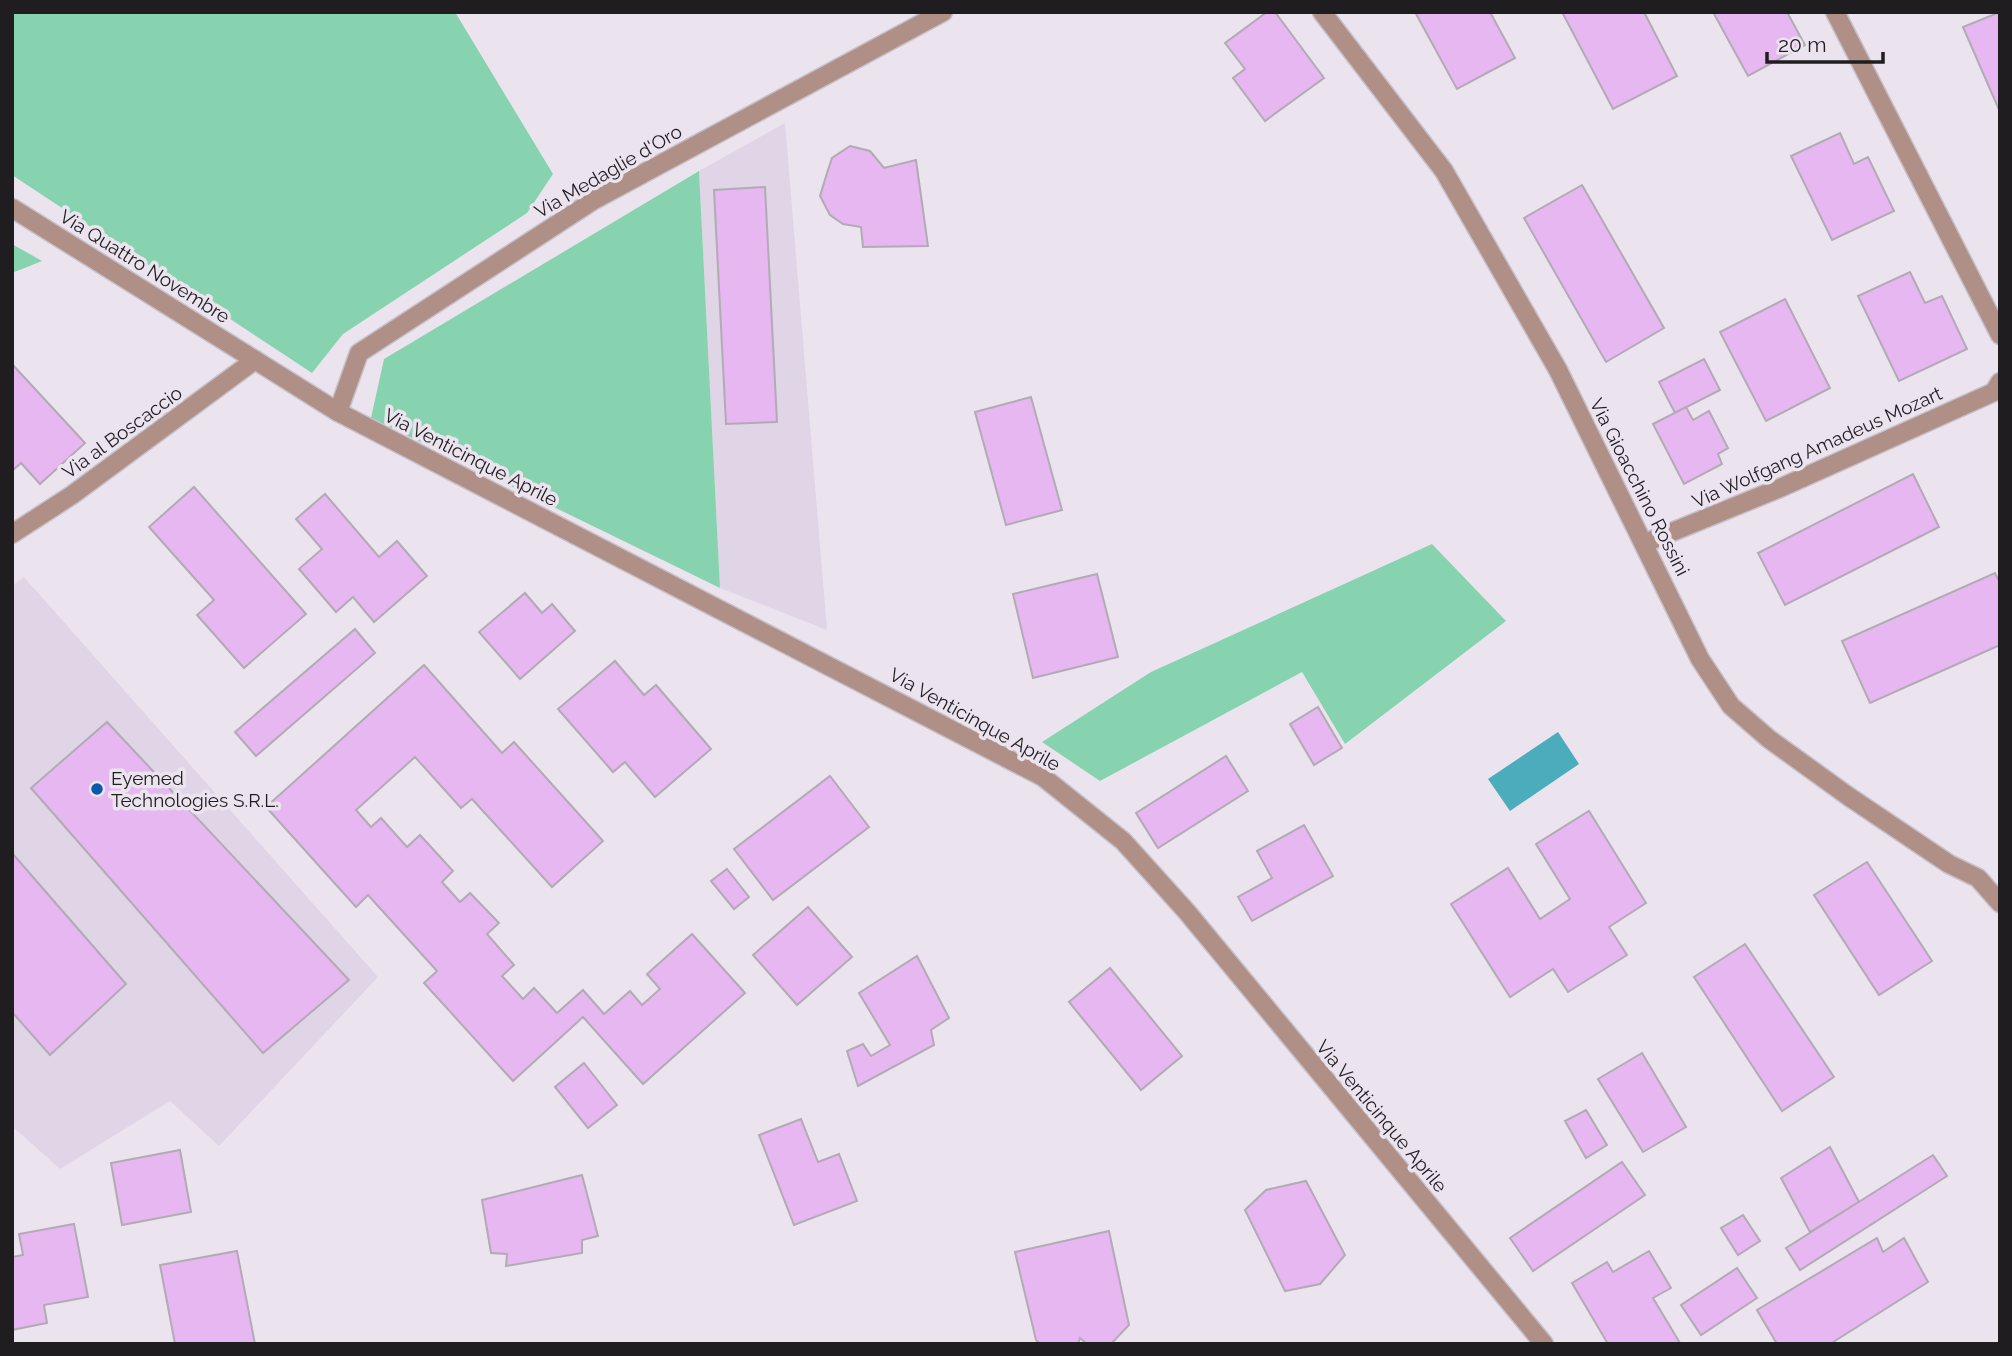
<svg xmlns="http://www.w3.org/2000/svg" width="2012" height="1356" viewBox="0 0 2012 1356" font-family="Raleway,sans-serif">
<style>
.built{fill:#dfd5e6}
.green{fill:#87d3b0}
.water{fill:#4badbb}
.building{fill:#e6b7f0;stroke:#b2aab4;stroke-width:2}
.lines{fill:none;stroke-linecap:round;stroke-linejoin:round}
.minor-casing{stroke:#c6c0ca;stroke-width:21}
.minor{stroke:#b09086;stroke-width:18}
.poi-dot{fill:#0b5aa9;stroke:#ebe4ef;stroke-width:2.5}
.labels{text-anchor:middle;stroke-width:7;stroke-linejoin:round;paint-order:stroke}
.street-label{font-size:19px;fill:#201d21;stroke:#ebe4ef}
.poi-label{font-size:19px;fill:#201d21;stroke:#ebe4ef;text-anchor:start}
</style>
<rect width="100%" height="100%" fill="#ebe4ef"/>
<g class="built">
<polygon points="785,123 827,630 720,588 699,171"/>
<polygon points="24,577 378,977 219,1146 170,1101 60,1169 12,1126 12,586"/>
</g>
<g class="green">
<polygon points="12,12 455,12 553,174 527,213 343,334 312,373 12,175"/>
<polygon points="699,171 720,588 371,418 384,359"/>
<polygon points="12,244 42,261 12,273"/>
<polygon points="1432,544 1506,621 1345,744 1302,672 1100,781 1042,742 1151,672"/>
</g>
<polygon class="water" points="1558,732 1579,764 1510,811 1488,779"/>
<g class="building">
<polygon points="1267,12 1275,12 1324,78 1265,121 1233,78 1245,69 1225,43"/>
<polygon points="1415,12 1490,12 1515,58 1457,89"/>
<polygon points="1562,12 1644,12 1677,76 1613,109"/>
<polygon points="1713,12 1787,12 1805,45 1748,76"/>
<polygon points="2000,12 2000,112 1963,27"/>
<polygon points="1840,133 1854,164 1868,157 1894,211 1832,240 1791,156"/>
<polygon points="850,146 870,151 884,168 916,160 928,246 863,247 861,227 843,224 830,215 820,196 827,173 832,158"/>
<polygon points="1582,185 1664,328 1606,362 1524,218"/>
<polygon points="765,187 777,422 726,424 714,190"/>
<polygon points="1910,272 1925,303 1942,296 1967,349 1899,381 1858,296"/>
<polygon points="1785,299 1830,388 1766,421 1720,332"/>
<polygon points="1704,359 1720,390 1675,413 1659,382"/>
<polygon points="12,364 85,443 40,484 21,463 12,471"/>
<polygon points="1031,397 1062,510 1006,525 975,412"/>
<polygon points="1686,407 1693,420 1709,411 1728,448 1718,454 1722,464 1684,484 1653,424"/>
<polygon points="1913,474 1939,527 1785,605 1758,553"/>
<polygon points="194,487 306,614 244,668 197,615 214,600 149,527"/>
<polygon points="325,494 379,557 397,541 427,576 374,622 353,597 336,612 299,569 322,549 296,519"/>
<polygon points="1995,573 2000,583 2000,645 1870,703 1842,641"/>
<polygon points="1097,574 1118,657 1033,678 1013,594"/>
<polygon points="525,593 542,613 552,604 575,631 520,679 479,632"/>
<polygon points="355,629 375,653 256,756 235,732"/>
<polygon points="615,661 644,695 656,685 711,749 655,797 625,762 613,772 558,709"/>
<polygon points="424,665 502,753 514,742 603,841 552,887 472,799 461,808 415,757 356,810 371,827 381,818 407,847 420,835 453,871 442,882 460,902 470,893 499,923 487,934 514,965 502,976 523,999 534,988 557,1013 583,990 604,1014 630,991 642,1005 660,989 647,974 692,934 745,993 643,1084 583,1017 513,1081 424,983 437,971 368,895 356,907 266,807"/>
<polygon points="1318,707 1342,748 1314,765 1290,724"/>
<polygon points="107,722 349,980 263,1053 31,788"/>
<polygon points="1226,756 1248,791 1158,848 1136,813"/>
<polygon points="830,776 869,827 773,900 734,849"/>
<polygon points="1589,811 1646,903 1609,927 1627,955 1568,992 1553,969 1510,997 1451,904 1508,868 1540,919 1570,899 1536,844"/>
<polygon points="1304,825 1333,876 1252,921 1238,897 1272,878 1257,851"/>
<polygon points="12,853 126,984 50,1055 12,1012"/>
<polygon points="1867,862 1932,961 1879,995 1814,895"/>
<polygon points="727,869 749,897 734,909 711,881"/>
<polygon points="808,907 852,957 797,1005 753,955"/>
<polygon points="1745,944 1834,1077 1782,1111 1694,977"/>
<polygon points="917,956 949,1018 931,1030 934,1045 858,1086 847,1051 863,1044 871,1056 890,1045 859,993"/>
<polygon points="1110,968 1182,1056 1141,1090 1069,1002"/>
<polygon points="1642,1053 1686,1127 1643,1152 1598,1079"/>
<polygon points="584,1063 617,1105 588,1128 555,1087"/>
<polygon points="1586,1110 1607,1145 1586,1158 1565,1121"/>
<polygon points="801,1119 818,1162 839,1154 857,1201 794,1225 759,1135"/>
<polygon points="1830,1147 1859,1202 1810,1232 1781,1178"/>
<polygon points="180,1150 191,1212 122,1225 111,1163"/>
<polygon points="1933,1155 1947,1176 1800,1270 1786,1248"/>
<polygon points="1622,1162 1645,1195 1533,1271 1510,1238"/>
<polygon points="582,1175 598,1236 582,1240 582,1253 506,1266 507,1254 491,1253 482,1200"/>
<polygon points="1306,1181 1345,1255 1320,1284 1285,1291 1245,1210 1266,1190"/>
<polygon points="1743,1215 1760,1241 1738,1255 1721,1228"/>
<polygon points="74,1224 88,1297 44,1305 47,1323 12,1330 12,1257 23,1255 19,1234"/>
<polygon points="1109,1231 1129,1325 1111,1344 1087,1344 1080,1338 1078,1344 1040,1344 1036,1340 1015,1252"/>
<polygon points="1877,1238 1883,1252 1904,1238 1928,1282 1830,1344 1777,1344 1757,1310"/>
<polygon points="237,1251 255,1344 175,1344 160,1265"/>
<polygon points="1649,1251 1671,1288 1653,1298 1680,1343 1608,1344 1572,1283 1607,1262 1613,1272"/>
<polygon points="1737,1268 1757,1298 1701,1335 1681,1305"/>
</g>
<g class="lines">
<defs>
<g id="minor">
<polyline points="1322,12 1444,171 1558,370 1700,659 1731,706 1769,739 1848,796 1949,864 1978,878 2000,903"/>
<polyline points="1835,12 2000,335"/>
<polyline points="12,208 338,412 1043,777 1123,841 1187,912 1544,1344"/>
<polyline points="338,412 359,353 594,200 943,12"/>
<polyline points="12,534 72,495 255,360"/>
<polyline points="1645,543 1780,488 1994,392 2000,382"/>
</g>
</defs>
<use href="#minor" class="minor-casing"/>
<use href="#minor" class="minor"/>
</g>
<circle class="poi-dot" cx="97" cy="789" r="7"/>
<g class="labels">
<g class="street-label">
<text transform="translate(608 171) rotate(-30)" y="7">Via Medaglie d'Oro</text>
<text transform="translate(145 266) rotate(32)" y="7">Via Quattro Novembre</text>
<text transform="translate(122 432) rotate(-36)" y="7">Via al Boscaccio</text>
<text transform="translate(1817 447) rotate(-24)" y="7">Via Wolfgang Amadeus Mozart</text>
<text transform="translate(471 457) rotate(27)" y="7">Via Venticinque Aprile</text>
<text transform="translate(1640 487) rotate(63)" y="7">Via Gioacchino Rossini</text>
<text transform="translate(975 719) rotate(29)" y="7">Via Venticinque Aprile</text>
<text transform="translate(1382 1116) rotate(50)" y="7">Via Venticinque Aprile</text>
</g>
<g class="poi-label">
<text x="111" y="785">Eyemed<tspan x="111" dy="22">Technologies S.R.L.</tspan></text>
</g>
</g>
<rect width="2012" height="1356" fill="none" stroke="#201d21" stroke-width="28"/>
<path d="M1767 52v10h116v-10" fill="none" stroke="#201d21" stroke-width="3.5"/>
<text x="1778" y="52" font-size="21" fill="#201d21" stroke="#ebe4ef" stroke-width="5" paint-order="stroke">20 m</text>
</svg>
